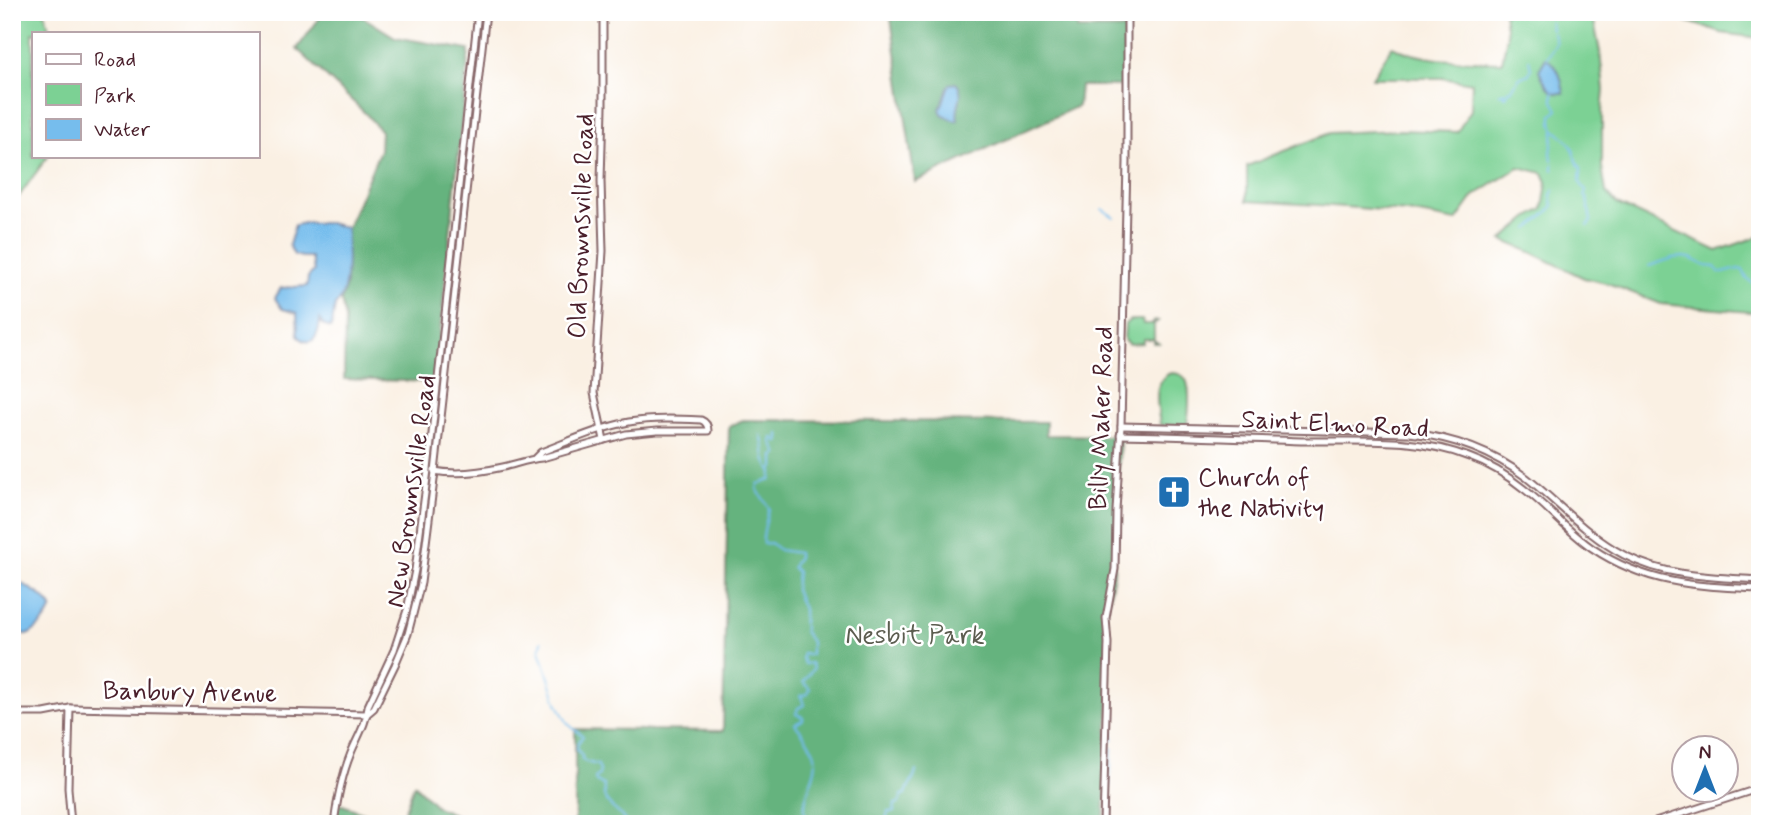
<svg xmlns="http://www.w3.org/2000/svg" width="1772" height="836" viewBox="0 0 1772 836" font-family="Mynerve,sans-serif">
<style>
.green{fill:#7cd194;stroke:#637860;stroke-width:2}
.forest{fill:#65b37e;stroke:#586954;stroke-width:2}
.water{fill:#76bded;stroke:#606e8c;stroke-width:2}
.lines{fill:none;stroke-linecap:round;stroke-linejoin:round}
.stream{stroke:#76bded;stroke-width:2}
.secondary-casing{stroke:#88686b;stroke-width:9}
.secondary{stroke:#fff;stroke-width:5}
.labels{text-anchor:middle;stroke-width:5;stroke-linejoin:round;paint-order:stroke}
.street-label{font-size:26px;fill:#4a1f2b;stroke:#fff}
.poi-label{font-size:26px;fill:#4a1f2b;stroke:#fff;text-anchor:start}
.park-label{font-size:26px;fill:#5c5d50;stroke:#fff}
</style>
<rect width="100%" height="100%" fill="#fff"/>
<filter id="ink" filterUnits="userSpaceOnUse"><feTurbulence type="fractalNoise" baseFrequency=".0143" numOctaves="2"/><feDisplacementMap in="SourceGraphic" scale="14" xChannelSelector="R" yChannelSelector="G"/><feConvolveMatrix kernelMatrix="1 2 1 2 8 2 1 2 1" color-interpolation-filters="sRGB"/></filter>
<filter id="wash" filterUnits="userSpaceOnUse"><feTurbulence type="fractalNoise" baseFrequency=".00686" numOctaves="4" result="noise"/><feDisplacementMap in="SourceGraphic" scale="28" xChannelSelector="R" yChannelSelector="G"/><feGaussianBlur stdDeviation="1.57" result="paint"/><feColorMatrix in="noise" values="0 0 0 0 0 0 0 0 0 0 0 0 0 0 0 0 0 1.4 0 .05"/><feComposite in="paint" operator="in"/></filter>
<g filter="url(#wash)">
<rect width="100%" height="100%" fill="#faf0e3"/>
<g class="green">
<polygon points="12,12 45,12 50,33 33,33 33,156 48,156 17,199 12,197"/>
<path d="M1504,12H1592L1600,52L1604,90L1602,112V167L1606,192L1617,204L1717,251L1760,236V313L1661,304L1610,284L1584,278L1533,253L1502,240L1528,218L1543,209L1547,182L1543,173L1519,167L1474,196L1456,221L1408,212L1319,205L1247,201V166L1330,133L1399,130L1457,132L1471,110L1472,83L1442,78H1372L1392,46C1424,63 1466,60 1502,62L1507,36Z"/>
<polygon points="1669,12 1760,12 1760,38 1721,33 1671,16"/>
<polygon points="1142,320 1143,324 1153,324 1154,321 1158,321 1154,324 1154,340 1158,343 1153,343 1153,339 1143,339 1143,343 1129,344 1124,340 1125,324 1130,320"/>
<path d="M1171,373C1177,373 1183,374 1186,380C1191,389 1189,418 1186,426L1161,425L1160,424C1157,407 1152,379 1171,373Z"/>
</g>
<g class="forest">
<polygon points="324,12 355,12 395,37 469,50 435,382 344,379 345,319 341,301 346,283 347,228 380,150 381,131 366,114 297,49"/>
<polygon points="890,12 1078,12 1077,29 1124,29 1124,86 1080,86 1078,106 915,182"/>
<polygon points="743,420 1046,422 1046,435 1120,436 1114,574 1106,614 1109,701 1104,824 575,824 575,729 723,731 729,426"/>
<polygon points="414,784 437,807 465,819 527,824 400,824"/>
<polygon points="337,803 373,816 391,824 333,824"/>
</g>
<g class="water">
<path d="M1546,58C1560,67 1561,78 1564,93C1561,93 1557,94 1553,92C1548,89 1541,76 1539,70Z"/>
<path d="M956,83C967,95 954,107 958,120L955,121L942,114L940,109C945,100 945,92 950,84Z"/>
<path d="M304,223H329L347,228C346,249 351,293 335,305L332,325L330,328L323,325L320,320C319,332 314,351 298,336L297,313L282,309L275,298L281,288L307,286L308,277L314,271L311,257H302L294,255L289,245L295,225Z"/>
<path d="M12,577C25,587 43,593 52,607C49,618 38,629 28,635L22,633L12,624Z"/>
</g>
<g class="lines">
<g class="stream">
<polyline points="1550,22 1551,29"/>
<polyline points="1547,58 1556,43 1553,33"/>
<path d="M1553,92V101L1558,110L1552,115C1551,136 1560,130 1569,142C1575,150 1574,160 1581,168C1581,180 1577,181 1586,190L1584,196L1587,199L1591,221L1588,226"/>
<polyline points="1499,94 1504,92 1505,96 1507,95 1509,90 1512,89 1519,78 1529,74 1531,69 1529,59"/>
<polyline points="1552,160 1551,153 1554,131"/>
<polyline points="1553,164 1553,170"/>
<polyline points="1102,209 1114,217"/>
<polyline points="1529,229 1551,209 1553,205 1551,195 1554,190"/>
<polyline points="1649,266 1673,258 1684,257 1690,258 1706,266 1715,267 1719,272 1723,273 1738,269 1743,270 1747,279 1760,288"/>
<path d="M761,435C766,449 762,460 772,472L771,480L758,484L757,489L769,508C767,521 762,531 763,544L771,543L779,550L798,553V557L792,567L797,572L795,590L803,609L804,631L811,642V655L803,653L802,658L805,664L811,663L813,669L803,682L810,689L808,694L801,696L804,705L798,708L796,714L803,717V720L795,724C802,732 809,742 814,752C822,772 799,795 806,818L802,824"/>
<polyline points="772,471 774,467 774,456 778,454 772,442 773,438 775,438 777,441 779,441 779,434"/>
<path d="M542,641L540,650L557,703L568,724L583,736L578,743L577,750L582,755V759L586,762L598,765L600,770L599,775L595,778L596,782L604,785C601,810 620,806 626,824"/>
<polyline points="1113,740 1113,731"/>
<path d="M879,824L886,820L888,812H894L895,804L899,803L902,795L906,794C907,787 914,782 916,771"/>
<polyline points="1111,824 1109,790 1112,748"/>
</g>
</g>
</g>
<g filter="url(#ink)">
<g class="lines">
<defs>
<g id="secondary">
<polyline points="603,12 603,107 601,181 603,251 594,393 604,440"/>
<path d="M1121,426L1409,433C1452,437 1493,452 1527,478C1560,504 1586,535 1624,555C1667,577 1712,577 1760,580"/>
<path d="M1120,435C1180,436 1241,439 1301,441C1357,442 1416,436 1469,457C1489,464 1508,476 1524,489C1548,507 1567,531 1592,548C1647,585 1697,586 1760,589"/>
<path d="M434,471C456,475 481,472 503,467C516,464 529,459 542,458L626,434L657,431H708C708,425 706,422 701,420C677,419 653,418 629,422C598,428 570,441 541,452L534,459"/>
<polyline points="70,708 68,788 71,824"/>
<polyline points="12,713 44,713 70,708 367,714"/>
<polyline points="367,714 374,708 395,665 408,634 421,583 435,472 486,12"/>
<path d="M334,824C337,800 342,775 351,753C357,738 367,723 368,706L394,650L407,610L415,570L428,470L478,12"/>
<polyline points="1103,824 1108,643 1106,618 1115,569 1116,511 1121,426 1127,162 1127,12"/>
<polyline points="1649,824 1760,788"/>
</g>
</defs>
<use href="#secondary" class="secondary-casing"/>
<use href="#secondary" class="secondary"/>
</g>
</g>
<defs>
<symbol id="church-square" viewBox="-11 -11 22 22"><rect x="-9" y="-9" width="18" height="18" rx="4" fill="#1f6fb2" stroke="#fff"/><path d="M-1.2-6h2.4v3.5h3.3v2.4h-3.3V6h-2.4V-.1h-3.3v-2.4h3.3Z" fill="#fff"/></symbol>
</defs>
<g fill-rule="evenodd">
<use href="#church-square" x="1155" y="473" width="38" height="38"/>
</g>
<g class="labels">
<g class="street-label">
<text transform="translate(580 226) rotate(-88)" y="9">Old Brownsville Road</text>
<text transform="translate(1100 418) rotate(-88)" y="9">Billy Maher Road</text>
<text transform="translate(1335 423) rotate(3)" y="9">Saint Elmo Road</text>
<text transform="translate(410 491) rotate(-82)" y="9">New Brownsville Road</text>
<text transform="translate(190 691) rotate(1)" y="9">Banbury Avenue</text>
</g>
<g class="poi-label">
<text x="1198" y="486">Church of<tspan x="1198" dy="30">the Nativity</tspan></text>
</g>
<g class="park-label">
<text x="915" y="643">Nesbit Park</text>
</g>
</g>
<rect width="1772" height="836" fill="none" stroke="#fff" stroke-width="42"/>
<rect x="32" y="32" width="228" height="126" fill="#ffffff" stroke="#b7a5aa" stroke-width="2"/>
<rect x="46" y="54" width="35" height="10" fill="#ffffff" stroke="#b7a5aa" stroke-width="2"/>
<text x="94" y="66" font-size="21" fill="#4a1f2b">Road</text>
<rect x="46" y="84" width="35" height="21" fill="#7cd194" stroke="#b7a5aa" stroke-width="2"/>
<text x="94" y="102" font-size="21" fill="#4a1f2b">Park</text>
<rect x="46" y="119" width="35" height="21" fill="#76bded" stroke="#b7a5aa" stroke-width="2"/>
<text x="94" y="136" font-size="21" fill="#4a1f2b">Water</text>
<g transform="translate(1705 769)"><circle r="33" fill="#ffffff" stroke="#b7a5aa" stroke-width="2"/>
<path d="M0-5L12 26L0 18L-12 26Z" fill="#1f6fb2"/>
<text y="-10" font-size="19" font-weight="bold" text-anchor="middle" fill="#4a1f2b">N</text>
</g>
</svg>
